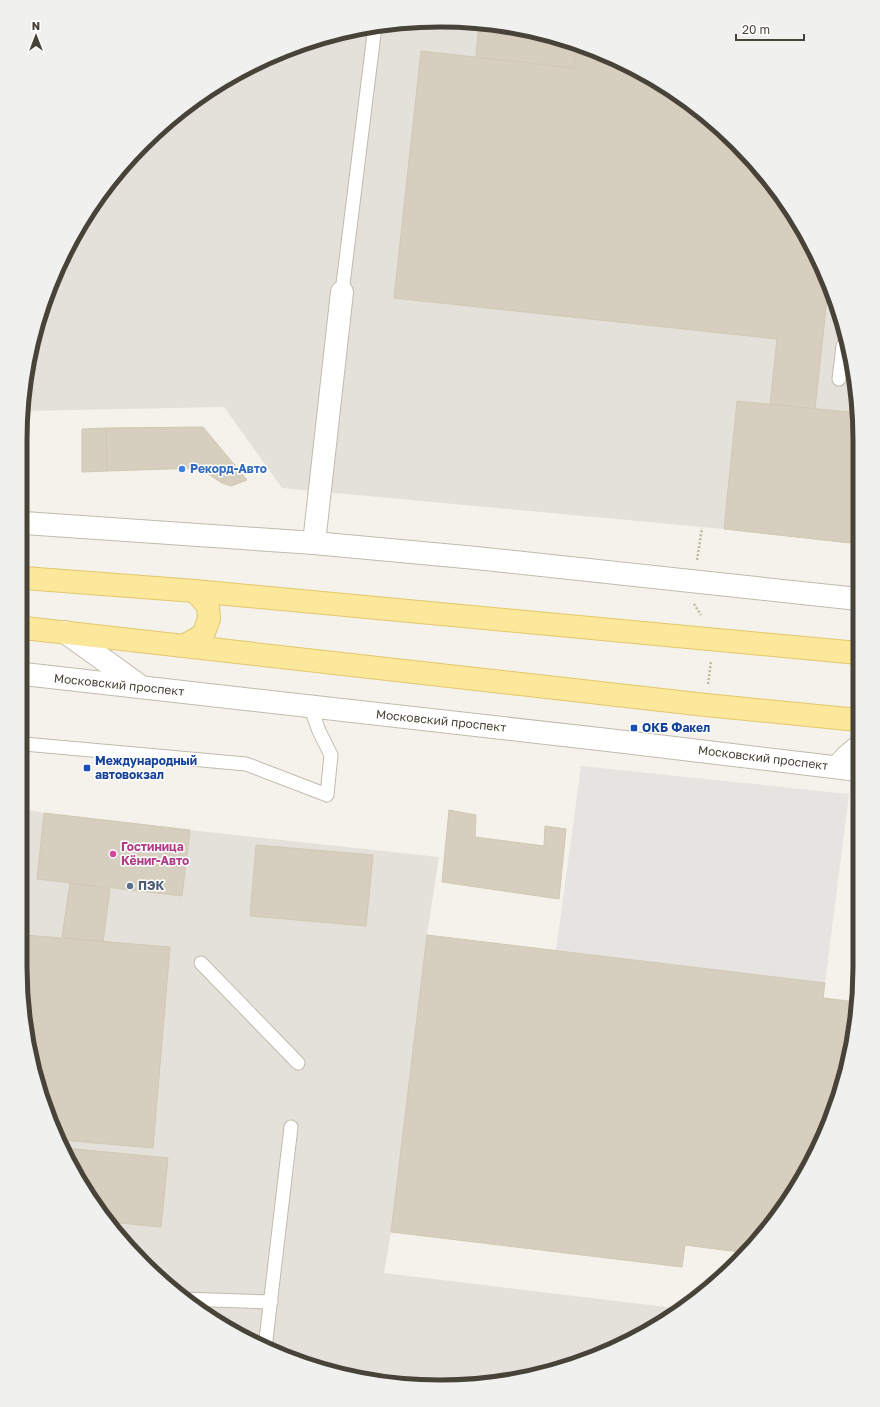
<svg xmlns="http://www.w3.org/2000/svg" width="880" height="1407" viewBox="0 0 880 1407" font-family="'Golos Text',sans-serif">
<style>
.industrial{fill:#e4e1db}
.parking{fill:#e6e4e1}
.building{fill:#d6cfbf;stroke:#d1c7b2}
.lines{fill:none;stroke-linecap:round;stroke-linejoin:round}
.lane-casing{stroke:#c0bbac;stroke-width:15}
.street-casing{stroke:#c0bbac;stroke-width:24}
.primary-casing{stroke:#e2c76a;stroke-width:24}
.path{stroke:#c1b89e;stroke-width:2.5;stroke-dasharray:2 2;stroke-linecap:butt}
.lane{stroke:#fff;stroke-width:13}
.street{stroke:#fff;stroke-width:22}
.primary{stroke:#fce89b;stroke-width:22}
.shop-dot{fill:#3f7fe0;stroke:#fff;stroke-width:1.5}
.transit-dot{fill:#1a4fb4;stroke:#fff;stroke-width:1.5}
.hotel-dot{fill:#d1479c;stroke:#fff;stroke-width:1.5}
.service-dot{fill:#5c6f8a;stroke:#fff;stroke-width:1.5}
.labels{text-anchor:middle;stroke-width:3;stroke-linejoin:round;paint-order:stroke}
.shop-label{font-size:12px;font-weight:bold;fill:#366cbe;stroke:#fff;text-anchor:start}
.street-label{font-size:12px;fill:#484338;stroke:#fff}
.transit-label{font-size:12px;font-weight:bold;fill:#164399;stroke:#fff;text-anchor:start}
.hotel-label{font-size:12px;font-weight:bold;fill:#b23c85;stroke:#fff;text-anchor:start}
.service-label{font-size:12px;font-weight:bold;fill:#4e5e75;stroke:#fff;text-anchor:start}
.rim{fill:none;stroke:#484338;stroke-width:5}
</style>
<rect width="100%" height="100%" fill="#f4f2ea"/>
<g class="industrial">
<polygon points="468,21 549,34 626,63 804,230 846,331 859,413 737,401 724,529 282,488 224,407 24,411 24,385 52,279 107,184 163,124 230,76 305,42 385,24"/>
<polygon points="24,809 44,813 37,879 182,896 190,830 439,857 427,935 391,1232 384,1273 683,1309 674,1316 626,1344 549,1373 495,1383 413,1386 305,1365 254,1344 185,1300 143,1264 91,1201 42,1102 24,1022"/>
</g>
<polygon class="parking" points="581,766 849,794 825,983 556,950"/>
<g class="building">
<polygon points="479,23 549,34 577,45 574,68 476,57"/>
<polygon points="577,45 626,63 696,107 756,163 804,230 828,289 815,409 770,404 777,339 394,298 421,51 574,68"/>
<polygon points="737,401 859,413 859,544 724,529"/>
<polygon points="203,427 247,480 231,486 222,483 199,468 107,471 106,428"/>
<polygon points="106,428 107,471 82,472 82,429"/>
<polygon points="449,810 476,815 475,837 544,846 545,826 566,829 559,899 442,882"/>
<polygon points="44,813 190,830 182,896 37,879"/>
<polygon points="256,845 373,855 366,926 250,916"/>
<polygon points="70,883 110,889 103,942 62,937"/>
<polygon points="24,935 170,947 153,1148 61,1140 42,1102 24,1022"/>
<polygon points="427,935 825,983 823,998 856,1002 855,1012 856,1012 856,1022 828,1128 773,1223 747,1253 685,1245 682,1267 391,1232"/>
<polygon points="65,1148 168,1158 161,1227 109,1222 91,1201"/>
</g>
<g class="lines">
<defs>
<g id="lane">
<polyline points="342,292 375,26"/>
<polyline points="839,379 843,346 847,338"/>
<polyline points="24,744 246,764 327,795 331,755 319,731 310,706"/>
<polyline points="201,963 298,1063"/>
<polyline points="182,1299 271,1302"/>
<polyline points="265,1348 291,1127"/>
</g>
<g id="street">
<polyline points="24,523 314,543 476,558 858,599"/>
<polyline points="314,543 342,292"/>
<polyline points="65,632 140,686"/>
<polyline points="24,674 608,740 858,770"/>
<polyline points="837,767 847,756 858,747"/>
</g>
<g id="primary">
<polyline points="24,578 195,591 858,653"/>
<polyline points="24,628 706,705 858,720"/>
<polyline points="184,646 203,635 209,619 208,606 195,591"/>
</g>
</defs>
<use href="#lane" class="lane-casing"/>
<use href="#street" class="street-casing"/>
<use href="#primary" class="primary-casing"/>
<g class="path">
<polyline points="697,560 702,528"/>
<polyline points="694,604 701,615"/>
<polyline points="708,684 711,661"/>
</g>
<use href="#lane" class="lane"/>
<use href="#street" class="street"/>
<use href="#primary" class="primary"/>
</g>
<circle class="shop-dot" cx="182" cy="469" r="4"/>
<g class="transit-dot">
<rect x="630" y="724" width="8" height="8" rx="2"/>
<rect x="83" y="764" width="8" height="8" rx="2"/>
</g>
<circle class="hotel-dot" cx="113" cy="854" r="4"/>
<circle class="service-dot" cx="130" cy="886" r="4"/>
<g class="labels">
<g class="shop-label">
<text x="190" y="473">Рекорд-Авто</text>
</g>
<g class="street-label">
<text transform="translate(119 685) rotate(6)" y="4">Московский проспект</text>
<text transform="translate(441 721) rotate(6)" y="4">Московский проспект</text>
<text transform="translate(763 758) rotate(7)" y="4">Московский проспект</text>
</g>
<g class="transit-label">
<text x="642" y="732">ОКБ Факел</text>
<text x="95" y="765">Международный<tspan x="95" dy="14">автовокзал</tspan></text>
</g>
<g class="hotel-label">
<text x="121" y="851">Гостиница<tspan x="121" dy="14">Кёниг-Авто</tspan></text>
</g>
<g class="service-label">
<text x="138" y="890">ПЭК</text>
</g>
</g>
<path d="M0 0H880V1407H0ZM440 27H440A413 413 0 0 1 853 440V967A413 413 0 0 1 440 1380H440A413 413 0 0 1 27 967V440A413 413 0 0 1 440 27Z" fill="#f0f0ef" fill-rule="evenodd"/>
<path class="rim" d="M440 27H440A413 413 0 0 1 853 440V967A413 413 0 0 1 440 1380H440A413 413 0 0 1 27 967V440A413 413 0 0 1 440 27Z"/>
<g transform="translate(36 36)" stroke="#ffffff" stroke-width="3" paint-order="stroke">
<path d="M0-3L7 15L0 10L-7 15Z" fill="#484338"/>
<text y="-6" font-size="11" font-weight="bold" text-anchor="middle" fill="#484338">N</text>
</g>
<path d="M736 34v6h68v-6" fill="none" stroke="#484338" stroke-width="2"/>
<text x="742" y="34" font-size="12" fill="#484338" stroke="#ffffff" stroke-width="3" paint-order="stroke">20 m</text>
</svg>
